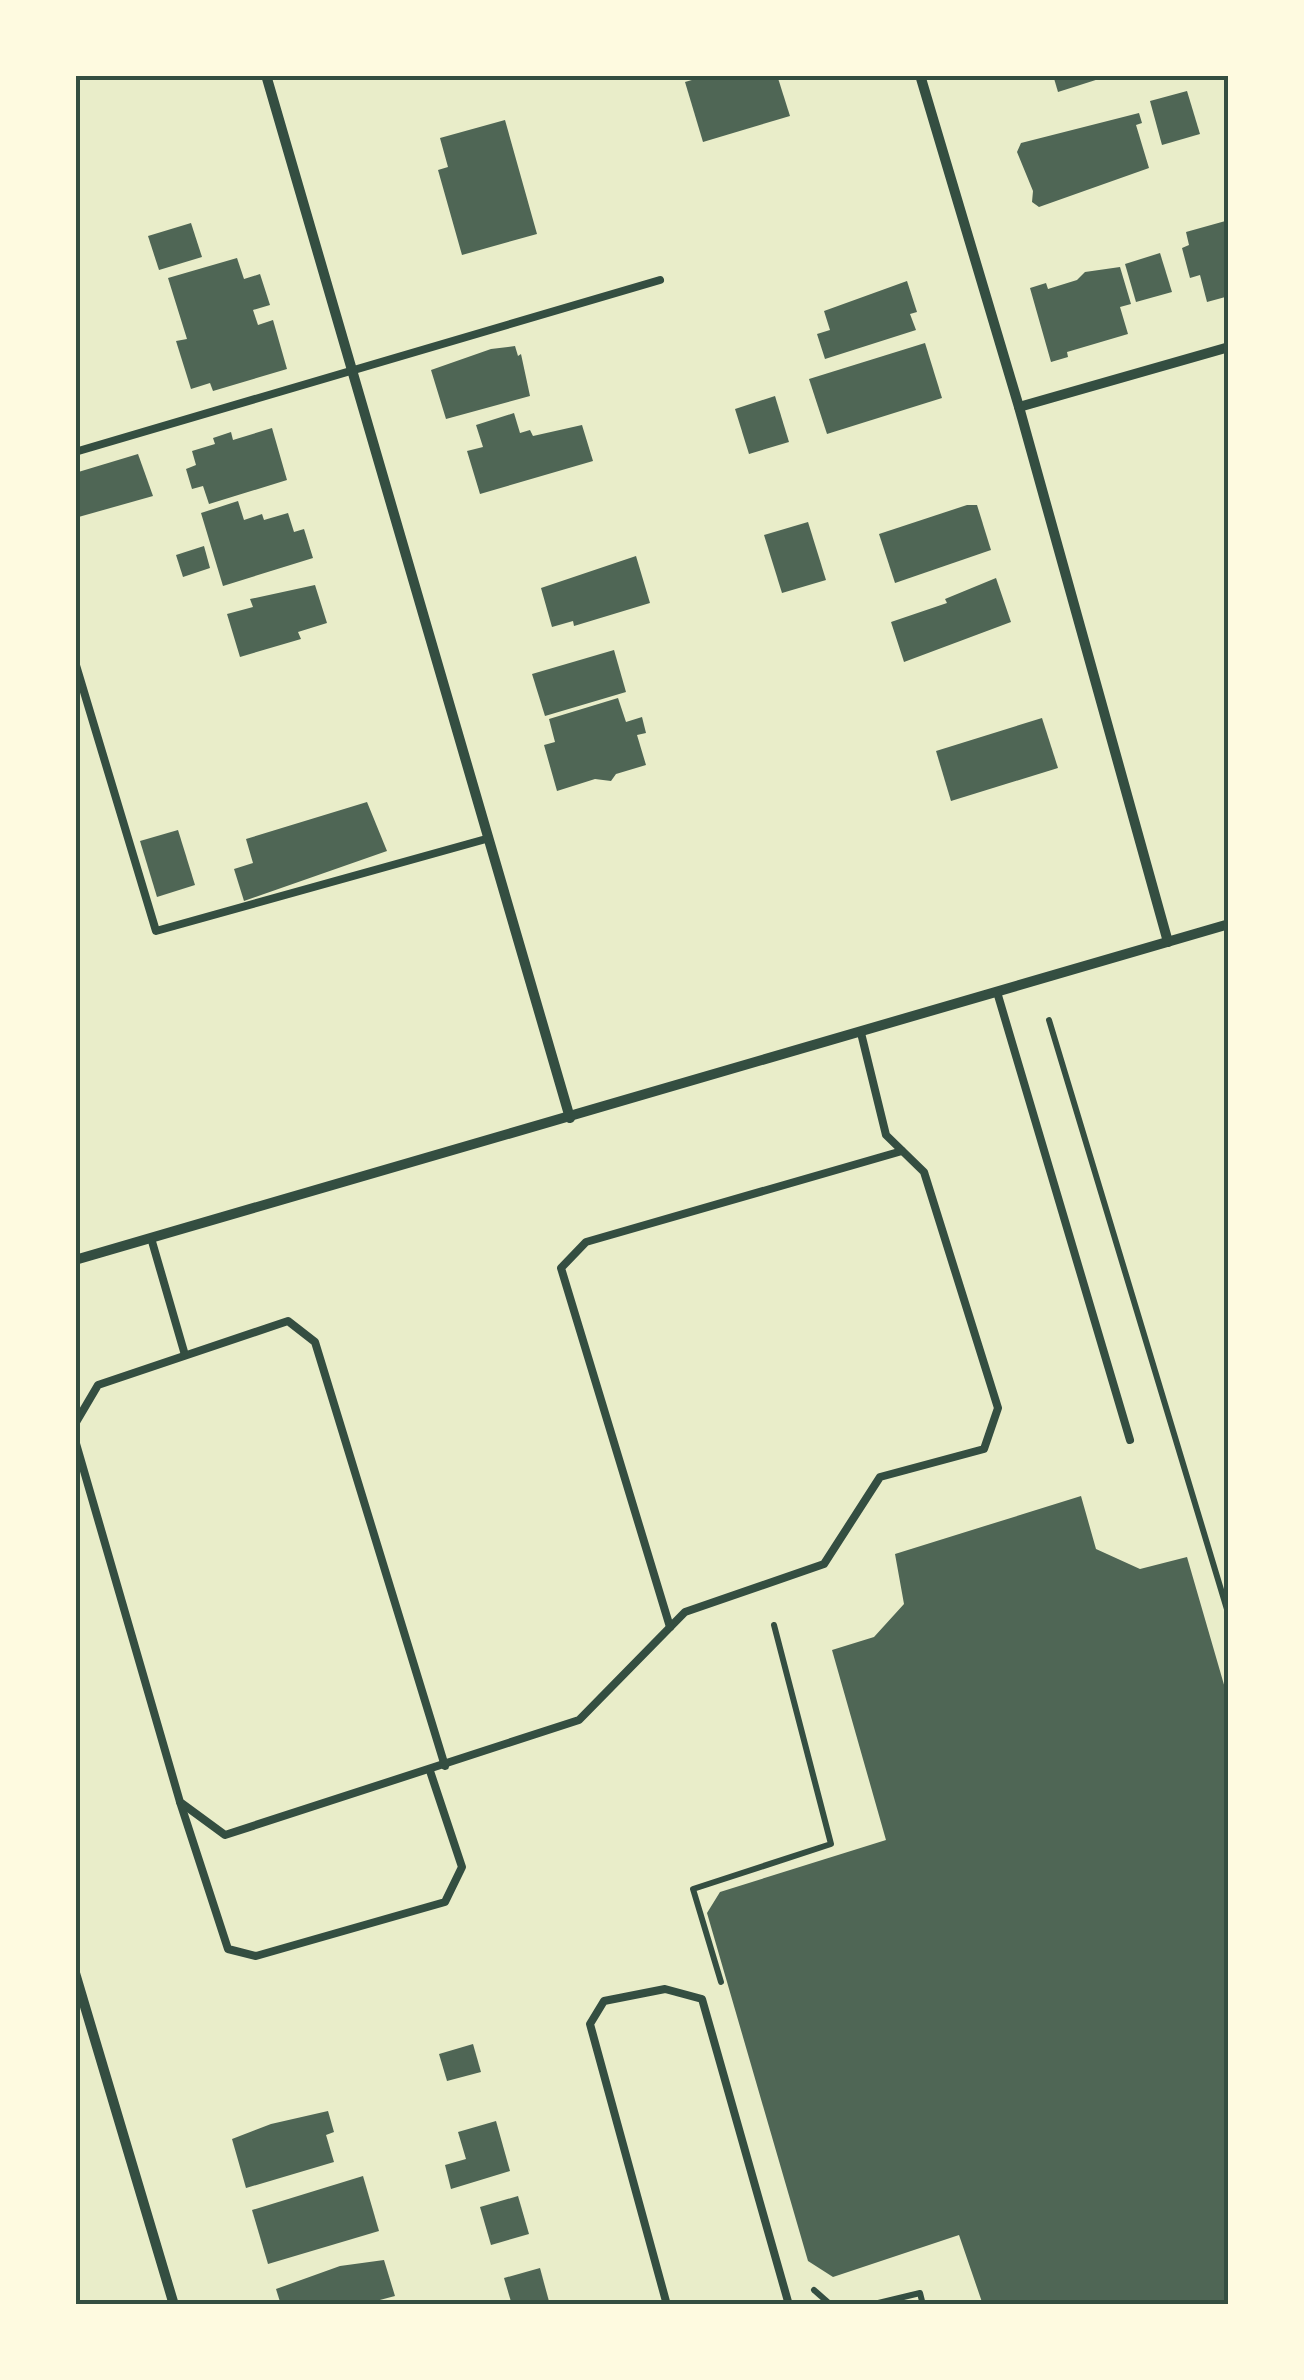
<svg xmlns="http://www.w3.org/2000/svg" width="1304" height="2380" viewBox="0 0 1304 2380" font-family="Merriweather,serif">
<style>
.building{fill:#4f6655}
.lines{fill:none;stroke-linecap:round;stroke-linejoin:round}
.path{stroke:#344e41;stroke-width:6}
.service{stroke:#344e41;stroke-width:8}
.minor{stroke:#344e41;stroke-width:10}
.neatline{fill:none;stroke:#344e41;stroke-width:4}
</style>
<rect width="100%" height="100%" fill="#e9edc9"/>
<g class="building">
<polygon points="709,75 777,75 790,116 703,142 685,82"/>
<polygon points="1053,75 1101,75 1102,78 1058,92"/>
<polygon points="1187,91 1200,134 1162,145 1150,101"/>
<polygon points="1139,113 1142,123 1136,125 1149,168 1039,207 1032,202 1033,191 1017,152 1021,143"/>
<polygon points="505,120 537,234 462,255 438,170 448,167 440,138"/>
<polygon points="1229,220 1229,296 1207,302 1200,275 1190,278 1182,248 1189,245 1186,232"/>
<polygon points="191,223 202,257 159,270 148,236"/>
<polygon points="1160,253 1172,292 1136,302 1125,264"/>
<polygon points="237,258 244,279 260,274 270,305 253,310 258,325 273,320 287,369 213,391 210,383 191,389 176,341 187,339 168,278"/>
<polygon points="1120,267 1131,304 1120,307 1128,334 1067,352 1068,357 1051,362 1030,288 1046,283 1048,289 1077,280 1085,272"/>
<polygon points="907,281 917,312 910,314 916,330 825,359 817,334 830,330 824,311"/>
<polygon points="925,343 942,398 827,434 809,379"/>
<polygon points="515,346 518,356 521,354 530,396 446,419 431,370 491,349"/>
<polygon points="775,396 789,442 749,454 735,409"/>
<polygon points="514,413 520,433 530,430 533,436 582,425 593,461 480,494 467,451 483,447 476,425"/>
<polygon points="272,428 287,480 209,504 203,486 192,489 186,469 196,465 192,451 215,444 213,438 231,432 233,440"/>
<polygon points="138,454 153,496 75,518 75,473"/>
<polygon points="238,501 244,520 262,514 264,520 288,513 294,532 304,529 313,558 223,586 201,513"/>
<polygon points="967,505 977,505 991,550 895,583 879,534"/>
<polygon points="808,522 826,580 782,593 764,535"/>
<polygon points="204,546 210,568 183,577 176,555"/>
<polygon points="636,556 650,603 574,626 573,621 552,627 541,588"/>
<polygon points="996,578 1011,622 904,662 891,622 947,603 945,599"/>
<polygon points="315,585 327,623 298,632 301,639 240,657 227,614 253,607 250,599"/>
<polygon points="614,650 626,692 545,716 532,674"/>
<polygon points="618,698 626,722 642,717 646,733 637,735 646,765 616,774 611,781 595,779 557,791 544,745 555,742 549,719"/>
<polygon points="1042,718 1058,768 951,801 936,751"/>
<polygon points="367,802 387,851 244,901 234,869 253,863 246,839"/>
<polygon points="178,830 195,885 157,897 140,841"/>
<polygon points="1081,1496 1096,1549 1140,1569 1187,1557 1229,1702 1229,2305 983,2305 959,2235 833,2277 808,2261 707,1913 720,1892 886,1840 832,1650 874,1637 904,1604 895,1554"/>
<polygon points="473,2044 481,2072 447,2081 439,2054"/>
<polygon points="328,2111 334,2132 326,2135 334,2162 246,2188 232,2139 271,2124"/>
<polygon points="496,2121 510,2171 451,2189 445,2165 466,2159 458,2132"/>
<polygon points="363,2176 379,2231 268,2264 252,2210"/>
<polygon points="518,2196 529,2234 491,2245 480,2207"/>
<polygon points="384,2260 395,2296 376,2301 377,2305 281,2305 276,2289 340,2266"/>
<polygon points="540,2268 550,2305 512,2305 504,2278"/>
</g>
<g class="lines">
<g class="path">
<polyline points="1049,1020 1229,1616"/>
<polyline points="721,1982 693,1889 831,1844 774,1625"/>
<polyline points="814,2290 831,2305"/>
<polyline points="870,2305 920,2293 923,2305"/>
</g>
<g class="service">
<polyline points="75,452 660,280"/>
<polyline points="75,662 156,931 486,839"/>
<polyline points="997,992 1130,1440"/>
<polyline points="151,1238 185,1355"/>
<polyline points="75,1424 98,1385 288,1321 315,1342 445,1766"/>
<polyline points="75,1440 180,1802 225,1835 579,1720 685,1612 824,1564 880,1477 984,1449 998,1408 924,1172 886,1135 861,1033"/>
<polyline points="670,1627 561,1268 586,1242 902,1151"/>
<polyline points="180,1802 228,1949 256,1956 445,1902 462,1867 430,1771"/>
<polyline points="667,2305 590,2024 604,2001 665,1989 702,1999 789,2305"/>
</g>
<g class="minor">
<polyline points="266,75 570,1118"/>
<polyline points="920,75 1019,407 1168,942"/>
<polyline points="1019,407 1229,347"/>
<polyline points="75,1260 1229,924"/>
<polyline points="75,1973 174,2305"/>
</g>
</g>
<rect width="1304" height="2380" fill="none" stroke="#fefae0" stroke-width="155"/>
<rect x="78" y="78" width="1148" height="2224" class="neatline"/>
</svg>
